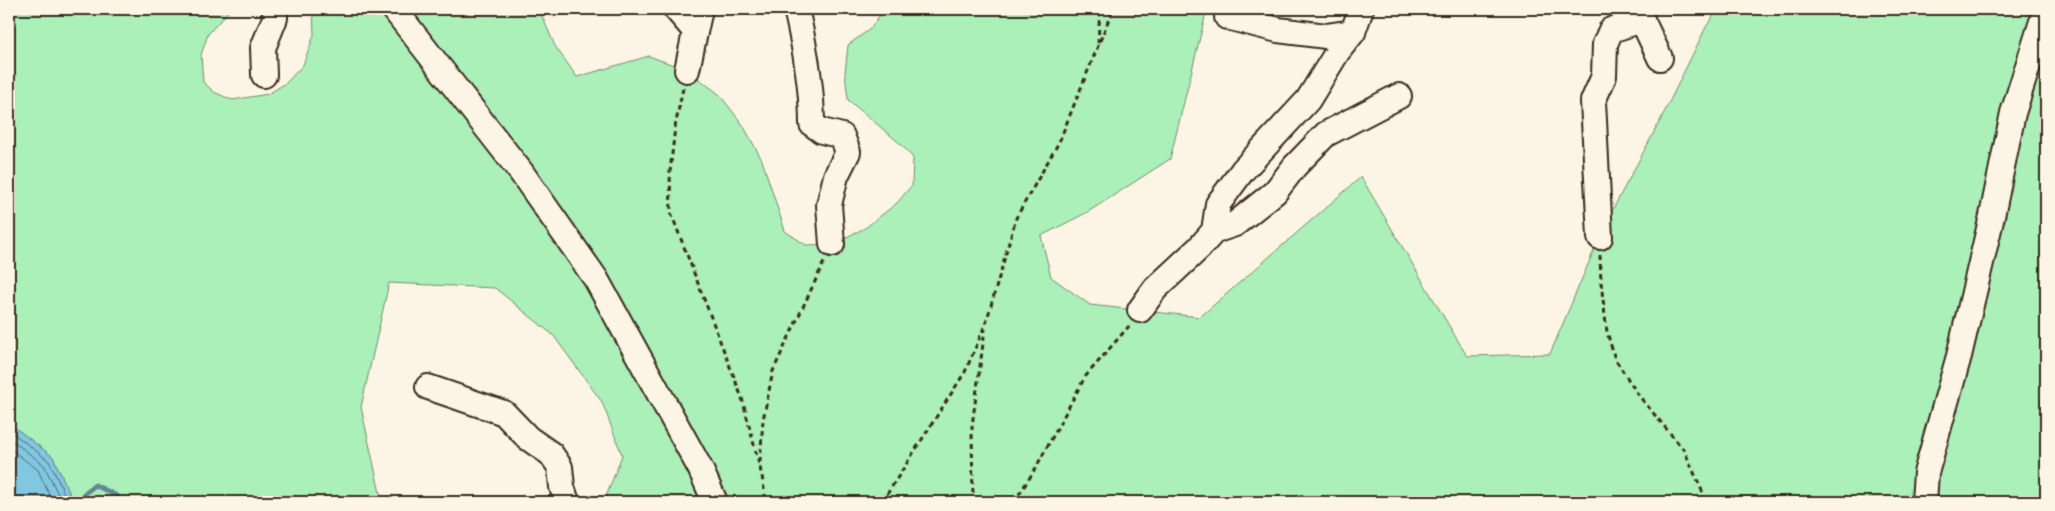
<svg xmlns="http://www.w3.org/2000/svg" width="2055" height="511" viewBox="0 0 2055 511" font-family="'Balsamiq Sans',sans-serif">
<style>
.green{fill:#abefb9;stroke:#738c6c}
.water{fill:#80c7e1;stroke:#648893}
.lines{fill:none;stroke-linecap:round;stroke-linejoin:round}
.shore{stroke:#57696c;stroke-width:1}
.stream{stroke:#648893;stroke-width:5}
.minor-casing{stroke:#3b2a1e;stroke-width:28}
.path{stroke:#3b2a1e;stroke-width:3;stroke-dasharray:5 4;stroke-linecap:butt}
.minor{stroke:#fcf5e5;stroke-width:24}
</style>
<rect width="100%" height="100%" fill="#fcf5e5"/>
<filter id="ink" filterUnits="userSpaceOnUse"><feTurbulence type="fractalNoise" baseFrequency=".02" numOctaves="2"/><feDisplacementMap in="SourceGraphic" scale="10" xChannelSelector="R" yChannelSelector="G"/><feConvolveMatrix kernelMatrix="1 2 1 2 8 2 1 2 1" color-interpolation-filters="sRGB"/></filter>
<g filter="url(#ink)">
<polygon class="green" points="9,9 231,9 208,34 201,55 203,82 214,92 232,100 268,94 286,83 303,65 314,35 313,9 539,9 555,46 577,77 649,56 687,70 719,94 743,125 762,160 785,231 806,245 832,244 865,228 897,203 912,185 913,158 902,145 848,100 845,73 848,45 870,29 884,9 1207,9 1170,159 1088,212 1041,236 1051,277 1090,305 1200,317 1361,177 1467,356 1550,354 1606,222 1660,121 1706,27 1718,9 2046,9 2046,502 604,502 622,455 602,402 553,335 495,288 389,283 361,407 382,502 69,502 69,492 53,457 9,423"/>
<polygon class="water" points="9,423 53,457 69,492 69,502 17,502 9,484"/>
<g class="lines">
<g class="shore">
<polyline points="9,430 49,461 64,493 65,502"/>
<polyline points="9,438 44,465 58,494 58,502"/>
<polyline points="9,448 38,470 50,496 51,502"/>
</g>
<polyline class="stream" points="81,502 84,494 95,485 115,495 123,502"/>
<defs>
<g id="minor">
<polyline points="394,9 521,172 596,279 700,468 715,502"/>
<polyline points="676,9 695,31"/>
<path d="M796,9C805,47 812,85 812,124L822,131L842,136L848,152L836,176L829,205L832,244"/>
<polyline points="1637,9 1660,58"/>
<polyline points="1227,17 1278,30 1326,36 1353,32"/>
<polyline points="687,70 700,9"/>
<polyline points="264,75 263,48 275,18 275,9"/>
<polyline points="1214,231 1218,204 1243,170 1308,100 1338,51 1353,32 1361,9"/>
<polyline points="1600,237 1593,101 1604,76 1605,44 1611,30 1642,20"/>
<polyline points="1140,310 1155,289 1199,248 1214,231 1235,224 1275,192 1295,166 1326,134 1399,96"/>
<polyline points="428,387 504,413 528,438 551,454 560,467 562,487 567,502"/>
<polyline points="1924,502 1926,473 1959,356 1992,216 2013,113 2046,9"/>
</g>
</defs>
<use href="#minor" class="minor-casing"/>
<g class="path">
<polyline points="1098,43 1100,9"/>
<polyline points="683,88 675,127 670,172 671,213 742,398 762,476 766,502"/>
<polyline points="1600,255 1601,283 1607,332 1615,359 1639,396 1684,450 1707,502"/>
<polyline points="760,462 763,420 773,371 825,260"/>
<polyline points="882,502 965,372 986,323 1016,218 1059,142 1113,9"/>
<polyline points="973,502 972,426 985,329"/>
<polyline points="1014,502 1034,471 1085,377 1129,326"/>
</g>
<use href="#minor" class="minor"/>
</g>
</g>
<rect width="2055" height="511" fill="none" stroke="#fcf5e5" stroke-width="30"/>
<rect x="15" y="15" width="2025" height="481" fill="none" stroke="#3b2a1e" stroke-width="2" filter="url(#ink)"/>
</svg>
